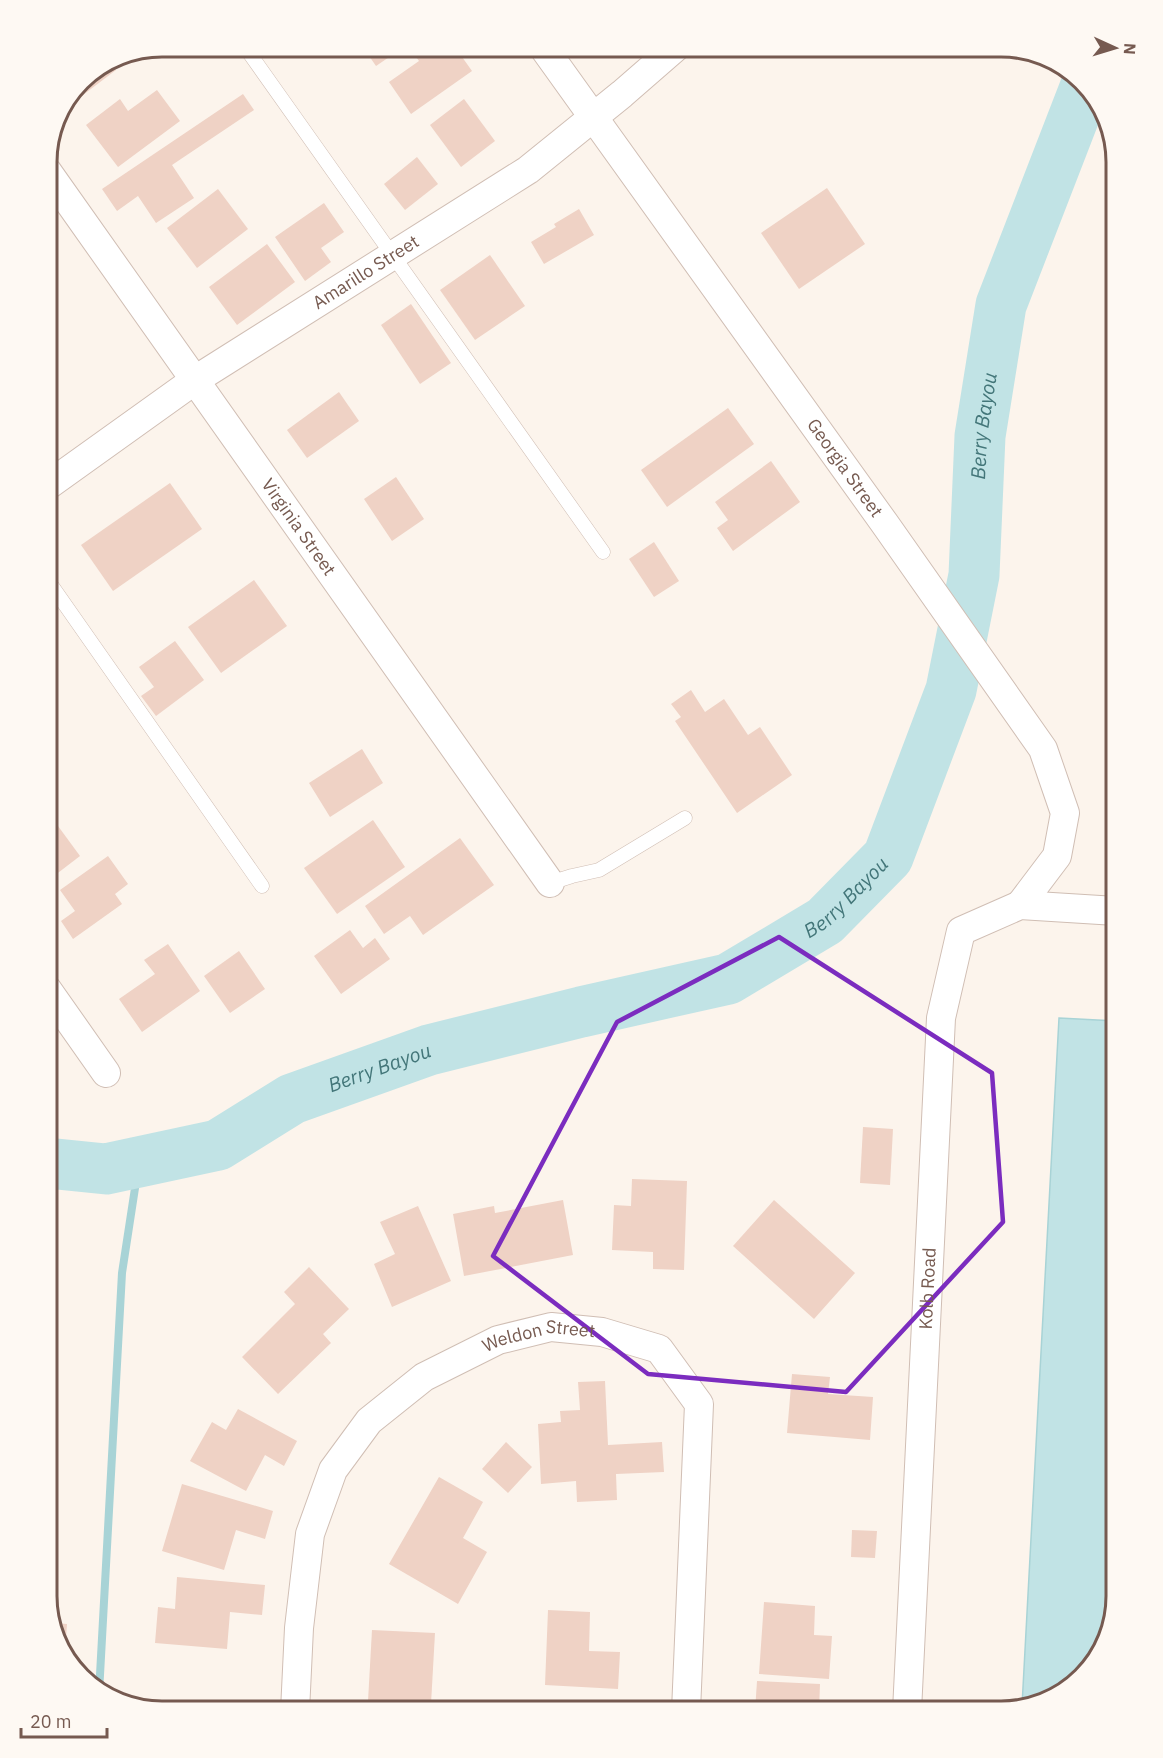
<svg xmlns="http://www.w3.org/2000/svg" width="1163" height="1758" viewBox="0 0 1163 1758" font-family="'IBM Plex Sans',sans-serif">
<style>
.water{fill:#c1e3e5;stroke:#a8d3d6;stroke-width:1.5}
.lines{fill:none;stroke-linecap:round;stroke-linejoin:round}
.stream{stroke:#a8d3d6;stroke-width:8}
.river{stroke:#c1e3e5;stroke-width:51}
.building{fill:#efd2c5}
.service-casing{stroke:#d0beb4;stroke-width:15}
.minor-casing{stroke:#d0beb4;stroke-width:30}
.service{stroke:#fff;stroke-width:14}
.minor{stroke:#fff;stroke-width:28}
.marked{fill:none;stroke:#7b2cbf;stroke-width:4.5;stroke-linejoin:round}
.labels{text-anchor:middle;stroke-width:6;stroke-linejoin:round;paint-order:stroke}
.street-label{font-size:18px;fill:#765a50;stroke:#fef9f3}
.water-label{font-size:20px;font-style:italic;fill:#437679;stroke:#fef9f3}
.rim{fill:none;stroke:#765a50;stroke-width:3}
</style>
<rect width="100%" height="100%" fill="#fcf4ec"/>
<polygon class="water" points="1059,1018 1116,1021 1116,1596 1101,1654 1058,1696 1022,1706"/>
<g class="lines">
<polyline class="stream" points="99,1693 122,1273 139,1162"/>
<path class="river" id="s1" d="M47,1163L106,1169L218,1145L292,1099L429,1050L581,1012L728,979L825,921L888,857L951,690L974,575L980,436L1001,305L1085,88"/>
</g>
<g class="building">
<polygon points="363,47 404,47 376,66"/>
<polygon points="425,47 455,47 472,71 411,114 389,82 419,61 414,54"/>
<polygon points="801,47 825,47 823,57 800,54"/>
<polygon points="109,61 116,70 71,104 70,103 81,80"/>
<polygon points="157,90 180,121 118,167 86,125 120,99 128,111"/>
<polygon points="243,94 254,110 172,165 194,198 156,223 138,196 117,211 102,189"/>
<polygon points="464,99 495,141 461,167 430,125"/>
<polygon points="417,157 438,184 405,210 384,184"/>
<polygon points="827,188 865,244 799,289 761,233"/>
<polygon points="218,189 248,229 197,268 167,228"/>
<polygon points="324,203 344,232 321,248 331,262 305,281 275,237"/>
<polygon points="579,209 594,235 544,264 531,242 556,227 554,224"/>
<polygon points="267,244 295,282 237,325 209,287"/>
<polygon points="490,255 525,306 475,340 440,290"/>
<polygon points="411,304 451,363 420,384 381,325"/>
<polygon points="339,392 359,421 307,458 287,430"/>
<polygon points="728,408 754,444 667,507 641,470"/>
<polygon points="771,461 800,502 733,551 717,528 728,520 715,502"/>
<polygon points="396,477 424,519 392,541 364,499"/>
<polygon points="170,483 202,529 113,591 81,545"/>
<polygon points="654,542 679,581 654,597 629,559"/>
<polygon points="254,580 287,626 221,673 188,627"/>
<polygon points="175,641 204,680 156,716 141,696 154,687 139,667"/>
<polygon points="691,690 705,712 724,699 748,735 760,727 792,775 737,813 675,721 681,717 671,704"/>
<polygon points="362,749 383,783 330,817 309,783"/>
<polygon points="47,811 80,856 50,879 47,875"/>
<polygon points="373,820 405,867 337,914 304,868"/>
<polygon points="460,838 494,885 423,935 410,916 384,934 365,906"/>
<polygon points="108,856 128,884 115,894 122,904 73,939 61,921 75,911 60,890"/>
<polygon points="350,930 363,948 375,938 390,959 341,994 314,956"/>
<polygon points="168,944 200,991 142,1032 119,999 155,974 144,960"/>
<polygon points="239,951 265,989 230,1013 204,976"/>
<polygon points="863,1127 893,1129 890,1185 860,1183"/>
<polygon points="632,1179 687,1181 684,1270 653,1269 653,1252 612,1250 614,1205 631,1206"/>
<polygon points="563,1200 573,1255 464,1276 453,1214 494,1206 495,1213"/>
<polygon points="774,1200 855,1273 814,1319 733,1246"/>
<polygon points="418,1206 451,1281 392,1307 374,1264 395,1254 380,1222"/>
<polygon points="309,1267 349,1309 323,1334 331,1343 278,1394 242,1357 295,1304 284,1292"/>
<polygon points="792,1374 830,1377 828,1394 873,1397 870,1440 787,1433"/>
<polygon points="605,1381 608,1445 662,1442 664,1472 616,1474 617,1500 577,1502 576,1481 541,1484 538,1424 561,1422 560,1411 580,1410 578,1382"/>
<polygon points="238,1409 297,1441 284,1466 265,1455 246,1491 190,1461 212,1422 226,1430"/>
<polygon points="506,1442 532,1467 508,1493 482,1469"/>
<polygon points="439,1477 483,1502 463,1538 487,1552 458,1604 389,1564"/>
<polygon points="182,1484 273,1511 265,1539 236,1530 224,1570 162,1551"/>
<polygon points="852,1530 877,1531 875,1558 851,1557"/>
<polygon points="177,1577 265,1585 262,1615 230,1612 227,1649 155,1643 158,1607 175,1609"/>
<polygon points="764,1602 815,1606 814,1635 832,1636 829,1679 759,1674"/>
<polygon points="548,1610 590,1612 589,1651 620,1652 618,1689 545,1685"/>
<polygon points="54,1623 67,1624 65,1653 62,1653"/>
<polygon points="372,1630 435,1633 431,1704 368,1701"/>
<polygon points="757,1681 820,1684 819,1711 755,1711"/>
</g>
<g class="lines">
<defs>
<g id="service">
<polyline points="245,47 603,552"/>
<polyline points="47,579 262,886"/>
<polyline points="550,883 572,876 599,870 685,818"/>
</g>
<g id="minor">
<path id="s2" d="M543,47L885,524L1043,749L1065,813L1057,856L1020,905"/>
<path id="s3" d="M47,171L550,883"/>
<path id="s4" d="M47,486L195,380L528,170L622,94L676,47"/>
<polyline points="47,989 106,1073"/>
<path id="s5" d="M295,1711L299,1628L310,1534L333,1470L369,1421L424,1377L498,1340L551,1327L602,1332L659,1349L699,1404L686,1711"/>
<path id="s6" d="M907,1711L941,1018L961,931L1020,905L1116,911"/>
</g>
</defs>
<use href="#service" class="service-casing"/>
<use href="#minor" class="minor-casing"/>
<use href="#service" class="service"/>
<use href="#minor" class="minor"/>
</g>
<path class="marked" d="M779,937L992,1073L1003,1222L846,1392L648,1374L493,1256L617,1022Z"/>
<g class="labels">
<g class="street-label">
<text dy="6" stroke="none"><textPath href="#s4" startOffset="384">Amarillo Street</textPath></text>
<text dy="6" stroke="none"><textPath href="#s2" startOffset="518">Georgia Street</textPath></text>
<text dy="6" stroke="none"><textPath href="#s3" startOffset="436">Virginia Street</textPath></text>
<text dy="6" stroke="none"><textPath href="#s6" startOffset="423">Kolb Road</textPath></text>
<text dy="6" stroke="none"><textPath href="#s5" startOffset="501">Weldon Street</textPath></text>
</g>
<g class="water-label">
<text dy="7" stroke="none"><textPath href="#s1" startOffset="1362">Berry Bayou</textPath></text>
<text dy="7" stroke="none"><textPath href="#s1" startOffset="858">Berry Bayou</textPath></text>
<text dy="7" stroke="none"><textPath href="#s1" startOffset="354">Berry Bayou</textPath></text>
</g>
</g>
<path d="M0 0H1163V1758H0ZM162 57H1001A105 105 0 0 1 1106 162V1596A105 105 0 0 1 1001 1701H162A105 105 0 0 1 57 1596V162A105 105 0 0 1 162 57Z" fill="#fef9f3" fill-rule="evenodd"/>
<path class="rim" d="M162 57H1001A105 105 0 0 1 1106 162V1596A105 105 0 0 1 1001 1701H162A105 105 0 0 1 57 1596V162A105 105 0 0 1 162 57Z"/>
<g transform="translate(1115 48) rotate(94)" stroke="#fef9f3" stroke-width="4.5" paint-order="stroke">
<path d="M0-4.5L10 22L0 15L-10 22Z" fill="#765a50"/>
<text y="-9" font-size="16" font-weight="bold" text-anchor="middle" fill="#765a50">N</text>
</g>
<path d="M21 1728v9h86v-9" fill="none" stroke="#765a50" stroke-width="3"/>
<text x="30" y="1728" font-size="18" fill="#765a50" stroke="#fef9f3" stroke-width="4.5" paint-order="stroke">20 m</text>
</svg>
